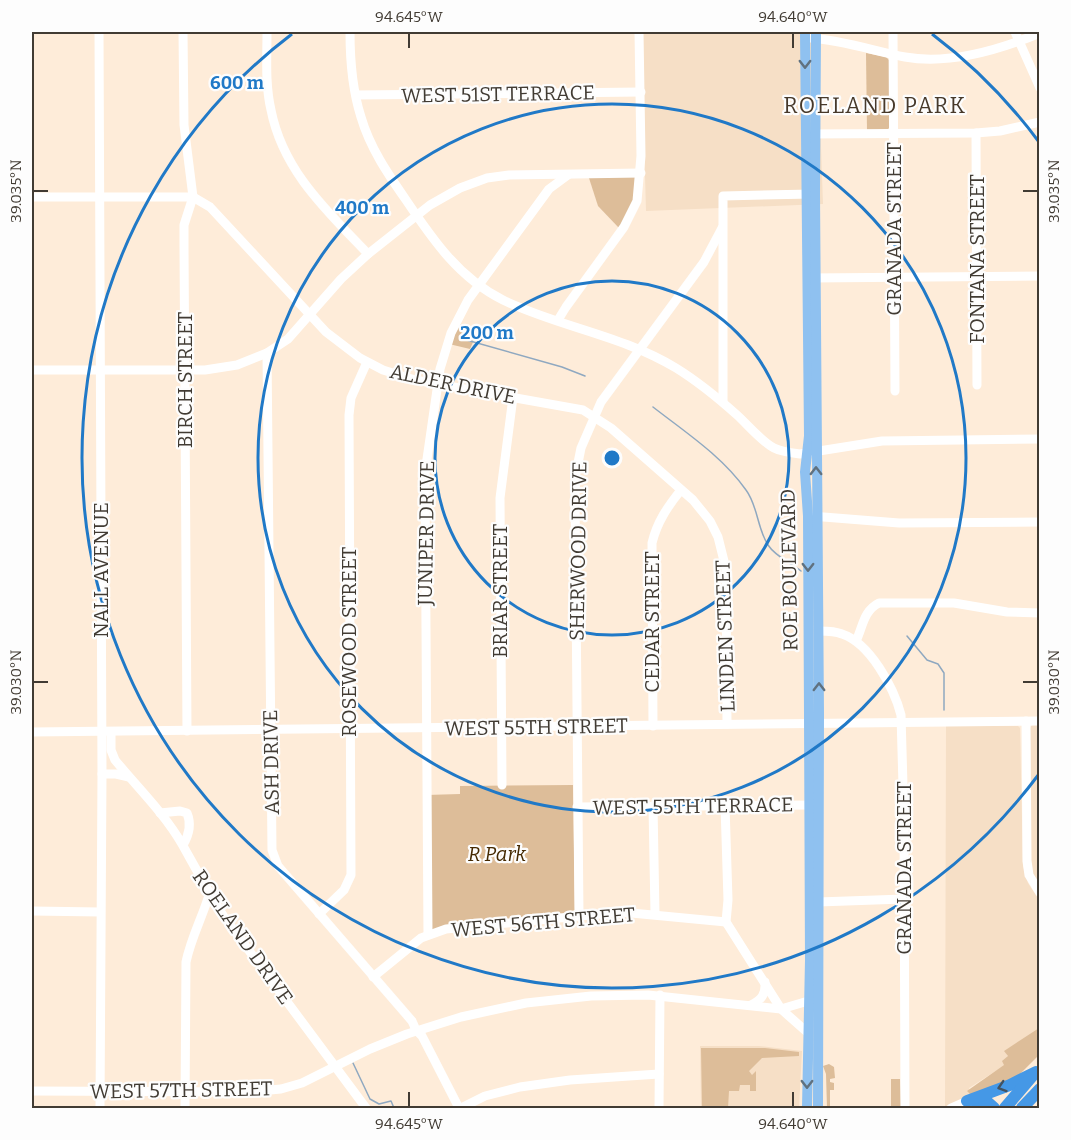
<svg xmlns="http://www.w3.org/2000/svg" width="1071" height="1140" viewBox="0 0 1071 1140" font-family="Bitter,serif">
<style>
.built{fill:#f6dfc6}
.green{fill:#ddbd99}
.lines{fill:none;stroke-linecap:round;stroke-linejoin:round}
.stream{stroke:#8fa8c0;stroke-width:1.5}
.minor{stroke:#fff;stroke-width:9}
.major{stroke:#8fc1f0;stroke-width:10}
.highway{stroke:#4598e6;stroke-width:12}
.oneway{stroke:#60717f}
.oneway2{stroke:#425260}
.ticks{fill:none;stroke:#413b33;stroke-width:2}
.ring{fill:none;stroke:#2079c7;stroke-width:3}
.labels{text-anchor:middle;stroke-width:4.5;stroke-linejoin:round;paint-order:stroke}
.street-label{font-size:20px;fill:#413b33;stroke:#fdfdfd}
.park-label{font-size:20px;font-style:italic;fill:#452900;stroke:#fdfdfd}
.quarter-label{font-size:22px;letter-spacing:1.5px;fill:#47392a;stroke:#fdfdfd}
.centre{fill:#2079c7;stroke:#fdfdfd;stroke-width:3}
.ring-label{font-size:18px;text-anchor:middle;font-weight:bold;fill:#2079c7;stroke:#fdfdfd;stroke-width:4.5;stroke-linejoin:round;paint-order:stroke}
.neatline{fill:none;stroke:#413b33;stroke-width:2}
.ticks-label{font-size:15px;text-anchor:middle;fill:#413b33}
</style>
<rect width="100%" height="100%" fill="#feecd9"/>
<g class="built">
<polygon points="641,32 817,32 823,204 646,211"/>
<polygon points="1039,724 1039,887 1031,870 1030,728 1032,725"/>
<polygon points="946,726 1018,726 1020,728 1023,866 1028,883 1039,900 1039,1028 1005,1051 1008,1056 1005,1065 969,1088 971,1095 945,1107"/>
<polygon points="700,1046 759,1046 802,1051 799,1108 701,1108"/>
</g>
<g class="green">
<polygon points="866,53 886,57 889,60 890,127 888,129 867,131"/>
<polygon points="636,174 634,200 619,228 598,206 588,175"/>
<polygon points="458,323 477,333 470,349 449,344"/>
<polygon points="573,785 575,913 428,934 426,795 460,794 460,786"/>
<polygon points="1039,1028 1039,1055 1018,1076 971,1095 967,1091 1004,1065 1002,1061 1008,1056 1004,1051"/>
<polygon points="701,1048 765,1048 799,1052 799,1056 762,1058 749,1071 752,1075 756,1071 756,1091 750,1091 750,1085 740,1085 739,1091 729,1091 728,1108 702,1108"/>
<polygon points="829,1064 834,1067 835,1078 830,1079 830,1082 834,1083 834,1090 830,1090 830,1108 827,1108 826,1074 823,1066"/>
<polygon points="891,1079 900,1079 901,1108 891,1108"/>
</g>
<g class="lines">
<g class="stream">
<polyline points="463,339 562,367 585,376"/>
<path d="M653,407C685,432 722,456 746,490C758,506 757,528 768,545C775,556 790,563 801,571"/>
<polyline points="907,636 927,660 938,664 944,673 944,710"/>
<polyline points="353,1063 370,1099 379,1104 391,1101 394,1108"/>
</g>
<g class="minor">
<polyline points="99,32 102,774 100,1108"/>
<polyline points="183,32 184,125 193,197 184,225 184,247 187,731"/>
<path d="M267,32C267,58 265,84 271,110C283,171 327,211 368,254"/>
<path d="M350,32C350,61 352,89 361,117C370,148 388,174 406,200C433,240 459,278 503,300C559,327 622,335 676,368C697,381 718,398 737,415C747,424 762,442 774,448C782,452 792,453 800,454L882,441L1040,439"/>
<polyline points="893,32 895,391"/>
<polyline points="1015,32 1040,88"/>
<path d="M810,38C842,40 874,51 905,57C949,65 999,50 1040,33"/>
<polyline points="356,95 641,92"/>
<polyline points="976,133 977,385"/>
<polyline points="809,134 976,133 1000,131 1040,122"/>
<polyline points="32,197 193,197 210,207 326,332 360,358 383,370 415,380 583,410 611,428 693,500 710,521 718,537 726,569 727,724"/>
<polyline points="811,278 1040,276"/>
<polyline points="558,320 566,307 624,227 637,201 641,156 639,32"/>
<polyline points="267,353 272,850 278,866 412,1021 416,1030 422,1036 459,1108"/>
<polyline points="32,370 205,370 237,365 267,353 288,339 341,279 368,254 430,205 460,188 487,178 509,175 641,173"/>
<polyline points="723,402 723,196 812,194"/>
<polyline points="811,516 899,523 1040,522"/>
<path d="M819,631C827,631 835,631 842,634C870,643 894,688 901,715L904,821L905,1108"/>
<path d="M856,641C863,627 863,611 879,603H954L1007,612L1040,613"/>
<polyline points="1026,721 1027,861 1029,875 1040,893"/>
<path d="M653,726L652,543C657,522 668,506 681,490"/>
<polyline points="32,732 1040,721"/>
<path d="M111,732V750L115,760C138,788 164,813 182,844C196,869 209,893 224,917L366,1108"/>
<polyline points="102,774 116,774 129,777"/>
<polyline points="502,785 500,498 513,397"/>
<polyline points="725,805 728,900 726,922 781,1009 808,1033"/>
<polyline points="653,806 655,914"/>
<polyline points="577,807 809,805"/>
<path d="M160,813L180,811L187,813C192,825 189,835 183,845"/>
<polyline points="818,902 904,899"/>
<polyline points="32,911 100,912"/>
<polyline points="319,914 344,890 351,875 349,415 351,398 367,362"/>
<polyline points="579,916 575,493 576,473 581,448 601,402 704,262 722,228"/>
<polyline points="428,934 425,473 440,369 451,333 468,300 549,189 568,175"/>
<polyline points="373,977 421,938 446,929 621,912 726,922"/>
<path d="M751,1005C761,1000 766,995 765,982"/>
<polyline points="32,1091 248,1092 281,1089 302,1083 370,1049 407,1034 461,1017 526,1003 591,996 648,995 781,1009 815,999"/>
<path d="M185,1108L186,962C191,938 202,918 209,895"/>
<polyline points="461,1108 485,1096 520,1087 570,1080 659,1074"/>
<polyline points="659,1108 660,995"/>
<polyline points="951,1108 967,1101"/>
</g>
<g class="major">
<polyline points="805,32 809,436 805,472 808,516 809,715 810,960 807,1108"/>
<polyline points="816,32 815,194 819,714 818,1108"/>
</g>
<g class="highway">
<polyline points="972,1100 985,1100 994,1108"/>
<polyline points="967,1101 1010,1085 1036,1072"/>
<polyline points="1005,1108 1033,1075"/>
<polyline points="1022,1108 1040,1089"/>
</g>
</g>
<defs><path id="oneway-chevron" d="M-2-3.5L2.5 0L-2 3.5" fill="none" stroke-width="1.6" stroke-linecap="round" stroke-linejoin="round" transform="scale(1.5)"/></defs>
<g class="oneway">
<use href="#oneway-chevron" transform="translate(805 64) rotate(90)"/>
<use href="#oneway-chevron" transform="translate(816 471) rotate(-90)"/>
<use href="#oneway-chevron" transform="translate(808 567) rotate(90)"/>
<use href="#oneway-chevron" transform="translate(819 687) rotate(-90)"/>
<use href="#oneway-chevron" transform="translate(807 1084) rotate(90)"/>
</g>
<use class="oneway2" href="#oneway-chevron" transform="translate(1002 1087) rotate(162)"/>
<path class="ticks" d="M409,33V48M793,33V48M33,191H48M1023,191H1038M33,682H48M1023,682H1038M409,1092V1107M793,1092V1107"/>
<g class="ring">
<circle cx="612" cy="458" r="177"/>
<circle cx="612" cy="458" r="354"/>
<path d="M1039 774A531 531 0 1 1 292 34M932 34A531 531 0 0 1 1039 142"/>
</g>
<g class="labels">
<g class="street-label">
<text transform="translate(498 94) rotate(-1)" y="7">WEST 51ST TERRACE</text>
<text transform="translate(894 229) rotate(-90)" y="7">GRANADA STREET</text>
<text transform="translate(977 259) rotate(-90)" y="7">FONTANA STREET</text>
<text transform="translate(185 380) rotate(-90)" y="7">BIRCH STREET</text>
<text transform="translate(453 384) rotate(12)" y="7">ALDER DRIVE</text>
<text transform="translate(426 533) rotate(-89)" y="7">JUNIPER DRIVE</text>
<text transform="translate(578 551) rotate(-89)" y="7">SHERWOOD DRIVE</text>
<text transform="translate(101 570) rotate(-90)" y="7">NALL AVENUE</text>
<text transform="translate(789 570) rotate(-91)" y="7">ROE BOULEVARD</text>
<text transform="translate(500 591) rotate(-90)" y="7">BRIAR STREET</text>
<text transform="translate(652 622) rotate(-90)" y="7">CEDAR STREET</text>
<text transform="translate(725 636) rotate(-92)" y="7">LINDEN STREET</text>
<text transform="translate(349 642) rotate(-90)" y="7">ROSEWOOD STREET</text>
<text transform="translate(536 727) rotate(-1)" y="7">WEST 55TH STREET</text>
<text transform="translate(271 762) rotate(-91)" y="7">ASH DRIVE</text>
<text transform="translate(693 806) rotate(-1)" y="7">WEST 55TH TERRACE</text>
<text transform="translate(904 868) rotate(-90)" y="7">GRANADA STREET</text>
<text transform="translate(543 922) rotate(-5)" y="7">WEST 56TH STREET</text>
<text transform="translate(243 937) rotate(55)" y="7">ROELAND DRIVE</text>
<text transform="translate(181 1090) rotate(-1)" y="7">WEST 57TH STREET</text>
</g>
<g class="park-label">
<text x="497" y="861">R Park</text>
</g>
<g class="quarter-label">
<text x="875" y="113">ROELAND PARK</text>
</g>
</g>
<circle cx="612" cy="458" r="9" class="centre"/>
<g class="ring-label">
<text x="237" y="89">600 m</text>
<text x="362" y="214">400 m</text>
<text x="487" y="339">200 m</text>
</g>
<rect width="1071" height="1140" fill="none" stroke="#fdfdfd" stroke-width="66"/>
<rect x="33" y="33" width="1005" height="1074" class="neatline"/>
<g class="ticks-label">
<text x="409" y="22">94.645°W</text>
<text x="793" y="22">94.640°W</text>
<text transform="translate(16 191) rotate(-90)" y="5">39.035°N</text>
<text transform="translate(1054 191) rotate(-90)" y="5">39.035°N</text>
<text transform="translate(16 682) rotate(-90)" y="5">39.030°N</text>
<text transform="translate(1054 682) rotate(-90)" y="5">39.030°N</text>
<text x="409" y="1129">94.645°W</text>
<text x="793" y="1129">94.640°W</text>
</g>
</svg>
